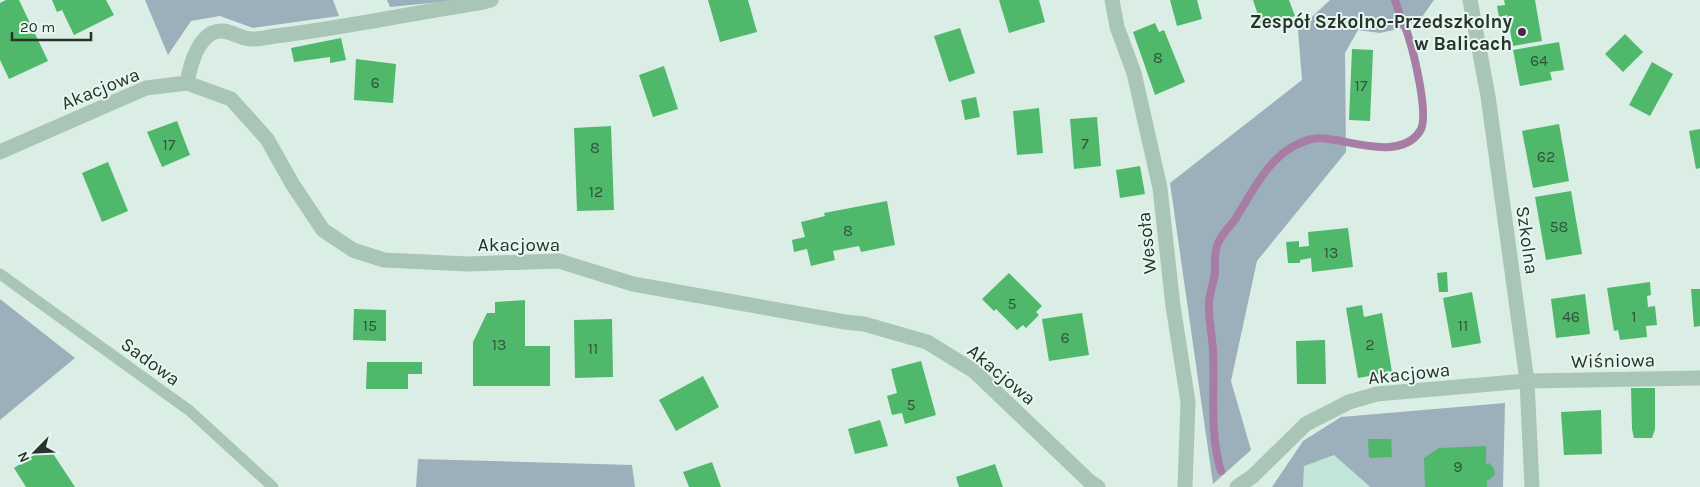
<svg xmlns="http://www.w3.org/2000/svg" width="1700" height="487" viewBox="0 0 1700 487" font-family="Karla,sans-serif">
<style>
.green{fill:#9cb0bb}
.plaza{fill:#c3e5d7}
.lines{fill:none;stroke-linecap:round;stroke-linejoin:round}
.stream{stroke:#a87da5;stroke-width:8}
.building{fill:#4fb86b}
.lane{stroke:#a8c5b6;stroke-width:11}
.street{stroke:#a8c5b6;stroke-width:15}
.poi-dot{fill:#4f224b;stroke:#e6f7f0;stroke-width:2}
.labels{text-anchor:middle;stroke-width:4;stroke-linejoin:round;paint-order:stroke}
.number-label{font-size:16px;fill:#31543b}
.poi-label{font-size:19px;font-weight:bold;fill:#27332b;stroke:#e6f7f0;text-anchor:end}
.street-label{font-size:19px;fill:#27332b;stroke:#e6f7f0}
</style>
<rect width="100%" height="100%" fill="#dbeee6"/>
<g class="green">
<polygon points="145,0 333,0 339,16 253,28 220,16 191,21 168,55"/>
<polygon points="387,0 451,0 451,1 390,7"/>
<polygon points="1330,0 1434,0 1422,17 1403,28 1380,33 1358,30 1345,53 1346,152 1257,261 1231,381 1251,450 1213,484 1170,183 1302,80 1298,30"/>
<polygon points="0,299 75,358 0,420"/>
<polygon points="1505,403 1503,487 1272,487 1303,441 1341,417"/>
<polygon points="418,459 632,465 635,487 416,487"/>
</g>
<polygon class="plaza" points="1334,455 1367,484 1370,487 1303,487 1304,466"/>
<g class="lines">
<path class="stream" d="M1221,471C1209,432 1215,390 1213,350C1212,334 1208,318 1209,301C1210,292 1214,282 1215,272C1215,264 1214,254 1217,246C1220,235 1230,227 1236,218C1255,187 1273,148 1312,139C1319,137 1328,139 1335,140C1359,144 1403,158 1420,131C1430,116 1413,50 1407,32C1403,21 1398,11 1395,0"/>
</g>
<g class="building">
<polygon points="6,0 19,0 48,61 9,79 0,60 0,3"/>
<polygon points="52,0 106,0 114,15 74,35 62,10 57,12"/>
<polygon points="708,0 748,0 757,32 720,42"/>
<polygon points="999,0 1039,0 1045,22 1009,33"/>
<polygon points="1170,0 1197,0 1202,19 1177,26"/>
<polygon points="1253,0 1289,0 1295,16 1262,27"/>
<polygon points="1504,0 1535,0 1542,41 1513,46 1507,15 1499,17 1497,6 1505,5"/>
<polygon points="1155,23 1159,32 1164,30 1185,82 1155,95 1133,32"/>
<polygon points="960,28 975,73 949,82 934,36"/>
<polygon points="1625,34 1643,52 1623,72 1605,54"/>
<polygon points="341,38 346,60 330,63 330,57 294,62 291,48"/>
<polygon points="1559,42 1564,70 1550,72 1552,80 1520,86 1513,50"/>
<polygon points="1352,49 1373,50 1370,121 1349,120"/>
<polygon points="356,59 396,64 393,103 354,100"/>
<polygon points="1652,62 1673,74 1650,116 1629,105"/>
<polygon points="664,66 678,109 653,117 639,75"/>
<polygon points="976,97 980,117 965,120 961,100"/>
<polygon points="1039,108 1043,153 1017,155 1013,111"/>
<polygon points="1097,117 1101,166 1074,169 1070,119"/>
<polygon points="177,121 190,155 162,167 147,132"/>
<polygon points="1559,124 1569,181 1533,188 1522,131"/>
<polygon points="611,126 614,210 577,211 574,128"/>
<polygon points="1700,129 1700,168 1696,169 1689,131"/>
<polygon points="108,162 128,211 102,222 82,173"/>
<polygon points="1140,166 1145,194 1120,198 1116,170"/>
<polygon points="1571,191 1582,254 1546,260 1535,197"/>
<polygon points="887,201 895,245 861,252 859,246 833,251 835,260 811,266 807,249 794,252 792,240 805,237 801,222 825,216 824,213"/>
<polygon points="1348,228 1353,267 1312,272 1311,258 1300,260 1300,263 1288,263 1286,242 1299,241 1299,247 1309,246 1308,232"/>
<polygon points="1447,272 1448,292 1439,292 1437,273"/>
<polygon points="1009,273 1042,306 1036,312 1039,315 1026,328 1023,325 1017,330 996,309 994,311 982,299"/>
<polygon points="1650,282 1651,295 1647,296 1648,307 1655,306 1657,325 1646,326 1647,337 1620,340 1618,330 1614,331 1607,288"/>
<polygon points="1691,289 1700,289 1700,326 1694,327"/>
<polygon points="1472,292 1481,343 1452,348 1443,298"/>
<polygon points="1585,294 1590,334 1556,338 1551,299"/>
<polygon points="525,300 525,346 550,346 550,386 473,386 473,342 487,313 495,313 495,302"/>
<polygon points="1362,305 1364,317 1382,313 1392,372 1358,378 1346,308"/>
<polygon points="354,309 386,310 386,341 353,340"/>
<polygon points="1082,313 1089,355 1049,361 1042,319"/>
<polygon points="612,319 613,377 575,378 574,320"/>
<polygon points="1325,340 1326,384 1297,384 1296,341"/>
<polygon points="921,361 936,415 905,424 902,413 892,415 887,396 897,393 891,369"/>
<polygon points="367,362 422,362 422,374 408,374 408,389 366,389"/>
<polygon points="703,376 719,407 676,431 659,400"/>
<polygon points="1631,388 1655,388 1655,429 1652,438 1634,438 1632,429"/>
<polygon points="1601,410 1602,454 1564,455 1561,412"/>
<polygon points="880,420 888,446 855,454 848,429"/>
<polygon points="1368,439 1391,439 1392,457 1369,458"/>
<polygon points="48,446 75,487 26,487 14,468"/>
<polygon points="1486,446 1486,464 1489,463 1494,469 1495,475 1487,481 1487,487 1425,487 1424,458 1439,448"/>
<polygon points="712,462 721,487 689,487 683,472"/>
<polygon points="995,464 1003,487 959,487 956,477"/>
</g>
<g class="lines">
<polyline class="lane" points="0,274 190,411 273,487"/>
<g class="street">
<polyline points="1112,0 1117,27 1134,73 1160,188 1173,306 1188,402 1185,487"/>
<polyline points="1470,0 1488,96 1527,381 1532,487"/>
<path d="M187,83C190,66 196,42 212,33C227,26 238,39 252,39C260,39 268,37 275,36C344,28 411,13 479,3L491,0"/>
<polyline points="0,152 146,88 187,83 231,99 267,139 293,185 323,230 353,250 384,260 468,264 559,261 633,284 845,322 864,324 927,342 974,371 1089,481 1098,487"/>
<polyline points="1237,487 1253,476 1306,424 1349,402 1377,394 1527,381 1700,378"/>
</g>
</g>
<circle class="poi-dot" cx="1522" cy="32" r="5"/>
<g class="labels">
<g class="number-label">
<text x="1158" y="63">8</text>
<text x="1539" y="66">64</text>
<text x="375" y="88">6</text>
<text x="1361" y="91">17</text>
<text x="1085" y="149">7</text>
<text x="169" y="150">17</text>
<text x="595" y="153">8</text>
<text x="1546" y="162">62</text>
<text x="596" y="197">12</text>
<text x="1559" y="232">58</text>
<text x="848" y="236">8</text>
<text x="1331" y="258">13</text>
<text x="1012" y="309">5</text>
<text x="1571" y="322">46</text>
<text x="1634" y="322">1</text>
<text x="370" y="331">15</text>
<text x="1463" y="331">11</text>
<text x="1065" y="343">6</text>
<text x="499" y="350">13</text>
<text x="1370" y="350">2</text>
<text x="593" y="354">11</text>
<text x="911" y="410">5</text>
<text x="1458" y="472">9</text>
</g>
<g class="poi-label">
<text x="1512" y="28">Zespół Szkolno-Przedszkolny<tspan x="1512" dy="22">w Balicach</tspan></text>
</g>
<g class="street-label">
<text transform="translate(100 88) rotate(-22)" y="7">Akacjowa</text>
<text transform="translate(1528 240) rotate(82)" y="7">Szkolna</text>
<text transform="translate(1146 243) rotate(-96)" y="7">Wesoła</text>
<text x="519" y="251">Akacjowa</text>
<text transform="translate(1613 360) rotate(-1)" y="7">Wiśniowa</text>
<text transform="translate(151 361) rotate(36)" y="7">Sadowa</text>
<text transform="translate(1409 373) rotate(-6)" y="7">Akacjowa</text>
<text transform="translate(1002 374) rotate(40)" y="7">Akacjowa</text>
</g>
</g>
<g transform="translate(35 452) rotate(246)" stroke="#e6f7f0" stroke-width="4" paint-order="stroke">
<path d="M0-4L9 19L0 12L-9 19Z" fill="#27332b"/>
<text y="-8" font-size="14" font-weight="bold" text-anchor="middle" fill="#27332b">N</text>
</g>
<path d="M12 32v8h79v-8" fill="none" stroke="#27332b" stroke-width="2.5"/>
<text x="20" y="32" font-size="15" fill="#27332b" stroke="#e6f7f0" stroke-width="4" paint-order="stroke">20 m</text>
</svg>
